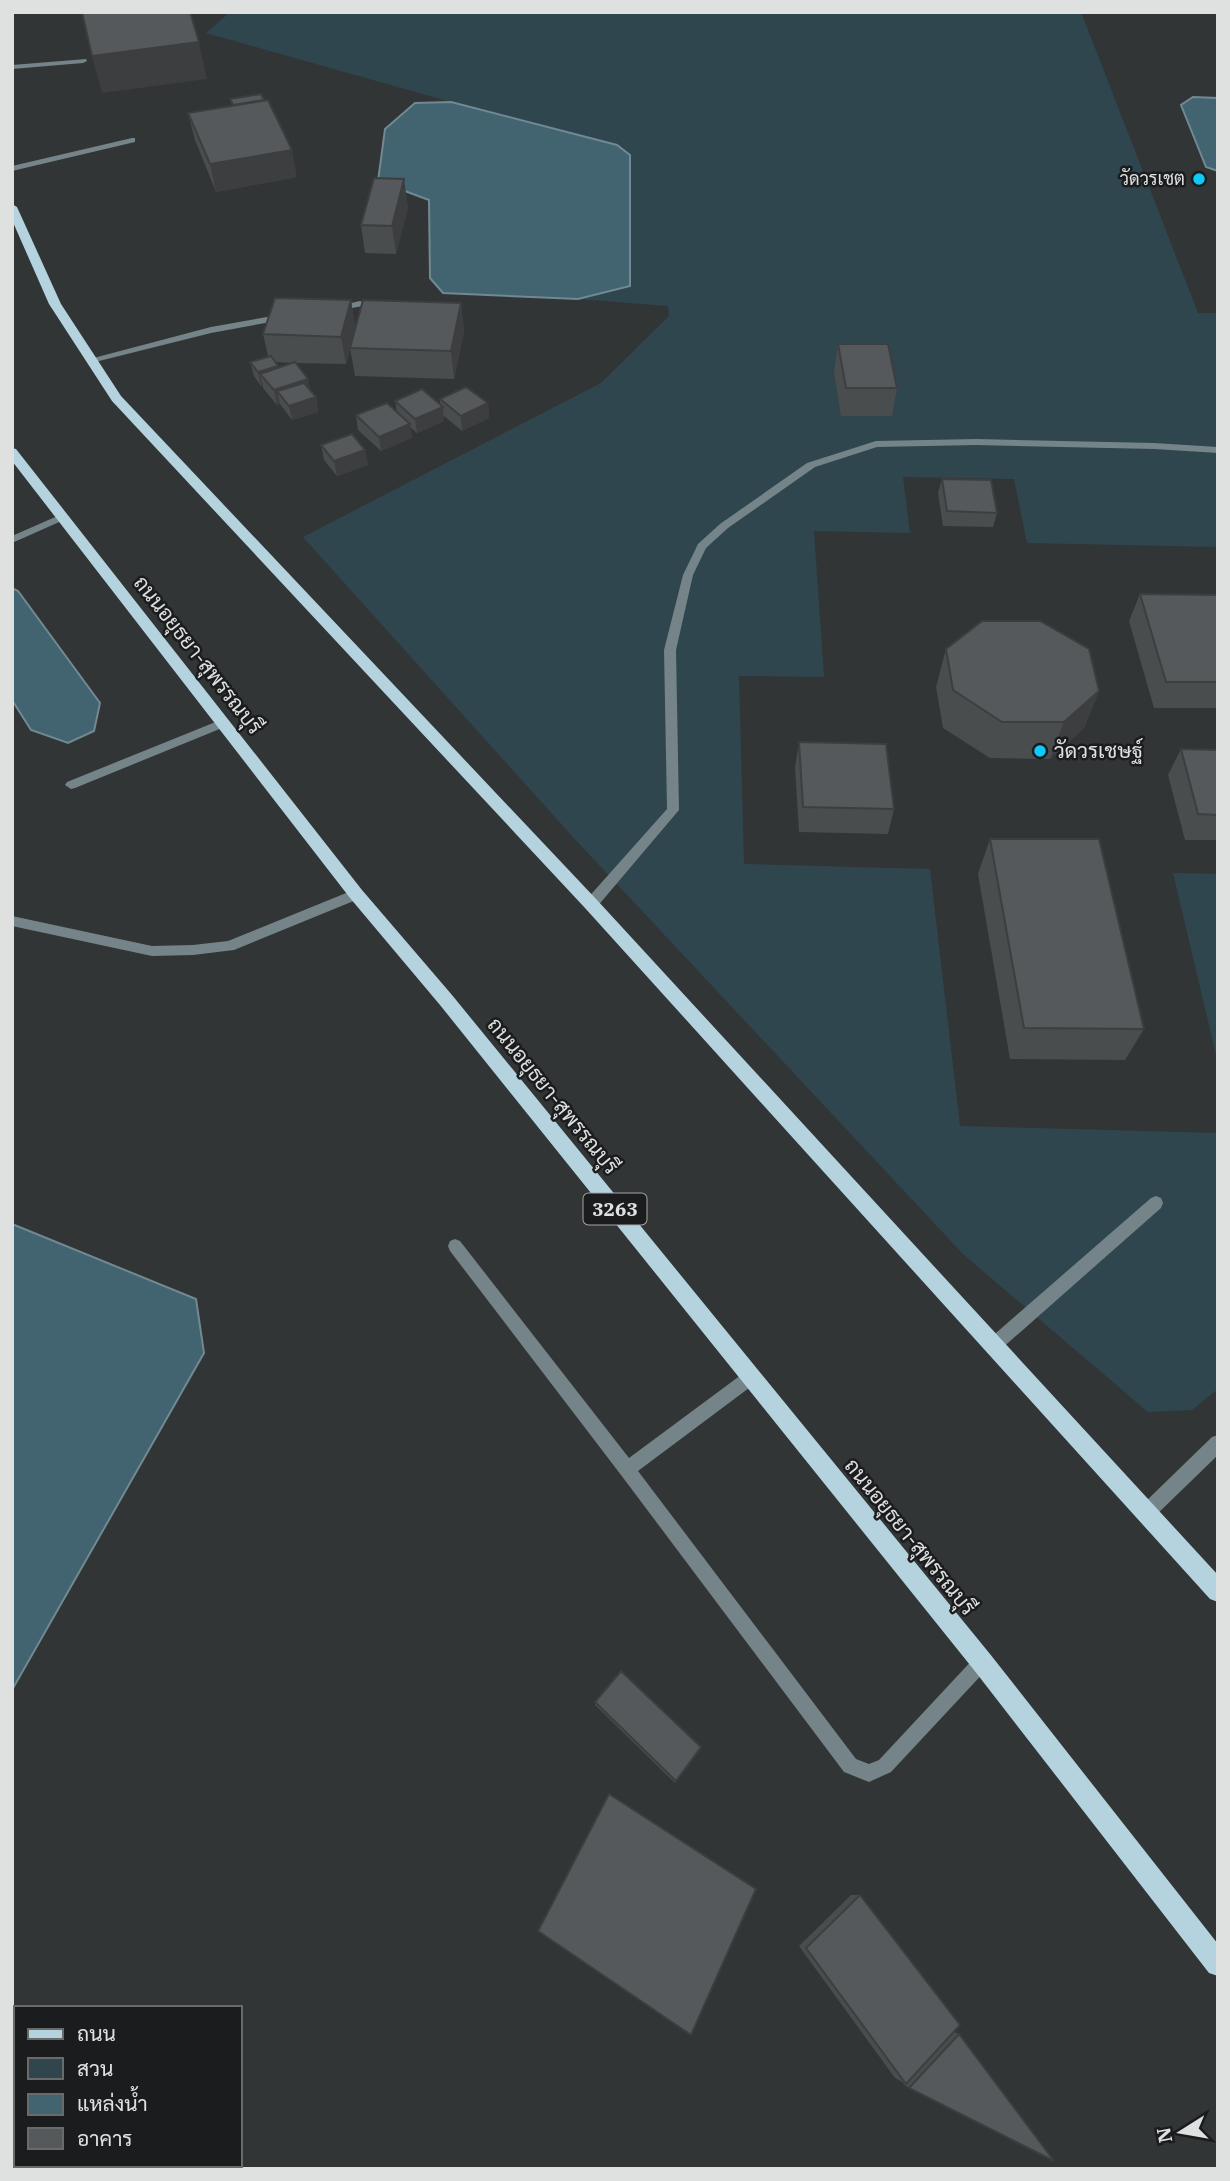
<svg xmlns="http://www.w3.org/2000/svg" width="1230" height="2181" viewBox="0 0 1230 2181" font-family="'IBM Plex Serif',Sarabun,serif">
<style>
.green{fill:#2f464f}
.water{fill:#426370;stroke:#718992;stroke-width:2}
.lines{fill:none;stroke-linecap:round;stroke-linejoin:round}
.service{fill:#758489;fill-rule:evenodd}
.minor{fill:#758489;fill-rule:evenodd}
.primary{fill:#b4d3de;fill-rule:evenodd}
.wall{fill:#4a4d4e;fill-rule:evenodd}
.shaded-wall{fill:#3c3e40}
.building{fill:#56595b;stroke:#3c3e40;stroke-width:2}
.poi-dot{fill:#0ecafa;stroke:#1b1c1d;stroke-width:2.5}
.labels{text-anchor:middle;stroke-width:5;stroke-linejoin:round;paint-order:stroke}
.far-poi-label{font-size:18px;fill:#dfe1e1;stroke:#1b1c1d;text-anchor:end}
.shield{fill:#1b1c1d;stroke:#a4a6a6;stroke-width:2}
.shield-label{font-size:19px;font-weight:bold;fill:#dfe1e1}
.street-label{font-size:21px;fill:#dfe1e1;stroke:#1b1c1d}
.poi-label{font-size:21px;fill:#dfe1e1;stroke:#1b1c1d;text-anchor:start}
</style>
<rect width="100%" height="100%" fill="#323536"/>
<g class="green">
<polygon points="230,12 1081,12 1198,313 1218,313 1218,547 1027,543 1014,479 903,477 910,533 814,531 824,677 739,676 744,864 930,869 960,1126 1218,1133 1218,1389 1192,1410 1148,1412 963,1254 572,836 303,537 601,383 669,316 668,306 578,299 630,285 617,145 451,102 206,33"/>
<polygon points="1173,873 1218,874 1218,1063"/>
</g>
<g class="water">
<polygon points="1193,97 1218,98 1218,171 1206,167 1181,105"/>
<polygon points="451,102 617,145 630,155 630,286 578,299 443,293 430,278 429,200 378,181 385,129 415,103"/>
<polygon points="12,588 18,591 100,703 94,731 68,743 31,730 12,700"/>
<polygon points="12,1224 196,1299 204,1353 12,1690"/>
</g>
<g class="lines">
<g class="service">
<polygon points="86,59 87,61 83,63 12,69 12,65"/>
<polygon points="132,138 135,138 135,142 12,171 12,166"/>
<polygon points="360,301 363,302 363,306 335,311 330,308"/>
<polygon points="284,314 287,315 287,319 211,333 91,363 86,360 211,327"/>
<polygon points="976,439 1154,443 1218,447 1218,453 1154,449 976,445 877,447 815,467 728,528 706,548 693,575 676,650 679,810 596,908 586,908 585,904 586,900 667,809 664,650 683,575 698,544 720,524 807,463 876,441"/>
<polygon points="62,514 66,515 66,519 12,543 12,536"/>
<polygon points="223,719 227,720 227,726 75,788 71,789 65,785 67,782"/>
<polygon points="1156,1196 1161,1198 1163,1203 1161,1208 1000,1350 994,1352 988,1350 986,1345 988,1340 1151,1198"/>
<polygon points="455,1239 460,1241 629,1458 745,1372 751,1369 757,1372 759,1377 757,1382 638,1471 856,1759 869,1764 879,1760 976,1656 982,1653 988,1656 991,1662 988,1668 891,1772 869,1782 844,1772 621,1475 450,1251 448,1246 450,1241"/>
<polygon points="1218,1435 1218,1455 1153,1518 1147,1520 1141,1518 1139,1512 1141,1506 1212,1437"/>
</g>
<polygon class="minor" points="356,889 362,894 361,898 234,950 193,955 152,956 12,926 12,916 152,946 193,945 228,941"/>
<g class="primary">
<polygon points="12,204 17,207 61,304 121,396 597,900 1218,1575 1218,1602 1210,1599 585,908 112,401 49,304 12,220"/>
<polygon points="12,448 16,449 362,890 452,995 990,1654 1218,1944 1218,1976 1209,1973 974,1670 440,1005 350,898 12,461"/>
</g>
</g>
<g class="wall">
<polygon points="230,99 297,177 216,192 195,140 188,113 232,106"/>
<polygon points="408,207 396,254 365,253 361,225"/>
<path d="M351,300L355,328L346,364L295,363L311,391L316,397L318,412L292,420L280,404L277,405L263,388V386H261L254,376L250,362L268,356L263,334ZM275,362L294,363L278,368Z"/>
<polygon points="461,303 464,331 454,379 355,376 350,348"/>
<polygon points="838,344 897,388 892,416 841,416 834,372"/>
<polygon points="440,399 488,403 489,418 462,431 444,416 444,421 417,433 410,427 412,438 381,451 358,430 356,415 397,412 395,401 440,405"/>
<polygon points="321,445 368,465 337,476 324,460"/>
<polygon points="942,479 997,513 993,527 943,526 938,493"/>
<polygon points="1140,594 1218,595 1218,708 1154,708 1129,621"/>
<polygon points="946,649 1099,691 1084,728 1050,759 990,758 943,728 936,687"/>
<polygon points="799,742 894,809 888,834 799,832 795,768"/>
<polygon points="1181,749 1218,750 1218,840 1185,840 1168,775"/>
<polygon points="990,839 1144,1029 1125,1060 1010,1059 978,874"/>
<polygon points="595,1702 700,1750 675,1783 595,1705"/>
<polygon points="851,1895 860,1895 954,2032 959,2034 909,2088 903,2084 904,2083 895,2078 799,1946"/>
</g>
<g class="shaded-wall">
<polygon points="199,42 207,79 102,93 92,56"/>
<polygon points="292,150 297,177 216,192 210,164"/>
<polygon points="404,179 408,207 396,254 392,226"/>
<polygon points="351,300 355,328 346,364 341,337"/>
<polygon points="461,303 464,331 454,379 451,351"/>
<polygon points="278,366 281,380 260,374 263,386 261,386 258,372"/>
<polygon points="308,379 311,393 277,391 280,404 277,405 274,390"/>
<polygon points="316,397 318,412 292,420 289,406"/>
<polygon points="488,403 489,418 462,431 461,416"/>
<polygon points="443,407 444,421 417,433 415,419"/>
<polygon points="410,424 412,438 381,451 379,437"/>
<polygon points="365,450 368,465 337,476 334,461"/>
<polygon points="1099,691 1084,728 1050,759 1064,722"/>
</g>
<g class="building">
<polygon points="82,12 190,12 199,42 92,56"/>
<polygon points="261,94 264,100 233,105 230,99"/>
<polygon points="268,100 292,150 210,164 188,113"/>
<polygon points="374,178 404,179 392,226 361,225"/>
<polygon points="275,298 351,300 341,337 263,334"/>
<polygon points="363,300 461,303 451,351 350,348"/>
<polygon points="838,344 888,344 897,388 846,388"/>
<polygon points="271,356 278,366 258,372 250,362"/>
<polygon points="295,362 308,379 274,390 260,374"/>
<polygon points="304,383 316,397 289,406 277,391"/>
<polygon points="466,387 488,403 461,416 440,399"/>
<polygon points="422,389 443,407 415,419 395,401"/>
<polygon points="387,403 410,424 379,437 356,415"/>
<polygon points="352,434 365,450 334,461 321,445"/>
<polygon points="942,479 991,480 997,513 947,511"/>
<polygon points="1140,594 1218,595 1218,682 1166,682"/>
<polygon points="982,621 1040,621 1089,649 1099,691 1064,722 1002,722 953,690 946,649"/>
<polygon points="799,742 886,744 894,809 803,807"/>
<polygon points="1181,749 1218,750 1218,815 1198,814"/>
<polygon points="990,839 1099,839 1144,1029 1024,1028"/>
<polygon points="621,1671 701,1747 676,1781 595,1702"/>
<polygon points="609,1794 756,1889 691,2035 538,1931"/>
<polygon points="860,1895 960,2025 906,2084 806,1948"/>
<polygon points="959,2034 1054,2161 909,2088"/>
</g>
<g class="poi-dot">
<circle cx="1199" cy="179" r="7"/>
<circle cx="1040" cy="751" r="7"/>
</g>
<g class="labels">
<g class="far-poi-label">
<text x="1185" y="185">วัดวรเชต</text>
</g>
<rect class="shield" x="583.5" y="1193.5" width="63" height="31" rx="5"/>
<g class="shield-label">
<text x="615" y="1216">3263</text>
</g>
<g class="street-label">
<text transform="translate(198 655) rotate(52)" y="7">ถนนอยุธยา-สุพรรณบุรี</text>
<text transform="translate(553 1096) rotate(51)" y="7">ถนนอยุธยา-สุพรรณบุรี</text>
<text transform="translate(910 1537) rotate(51)" y="7">ถนนอยุธยา-สุพรรณบุรี</text>
</g>
<g class="poi-label">
<text x="1054" y="758">วัดวรเชษฐ์</text>
</g>
</g>
<rect width="1230" height="2181" fill="none" stroke="#dfe1e1" stroke-width="28"/>
<rect x="14" y="2006" width="228" height="161" fill="#1b1c1d" stroke="#696b6b" stroke-width="2"/>
<rect x="28" y="2029" width="35" height="10" fill="#b4d3de" stroke="#696b6b" stroke-width="2"/>
<text x="77" y="2041" font-size="21" fill="#dfe1e1">ถนน</text>
<rect x="28" y="2058" width="35" height="21" fill="#2f464f" stroke="#696b6b" stroke-width="2"/>
<text x="77" y="2076" font-size="21" fill="#dfe1e1">สวน</text>
<rect x="28" y="2094" width="35" height="21" fill="#426370" stroke="#696b6b" stroke-width="2"/>
<text x="77" y="2111" font-size="21" fill="#dfe1e1">แหล่งน้ำ</text>
<rect x="28" y="2128" width="35" height="21" fill="#56595b" stroke="#696b6b" stroke-width="2"/>
<text x="77" y="2146" font-size="21" fill="#dfe1e1">อาคาร</text>
<g transform="translate(1181 2132) rotate(259)" stroke="#1b1c1d" stroke-width="5" paint-order="stroke">
<path d="M0-5L12 26L0 18L-12 26Z" fill="#dfe1e1"/>
<text y="-10" font-size="19" font-weight="bold" text-anchor="middle" fill="#dfe1e1">N</text>
</g>
</svg>
